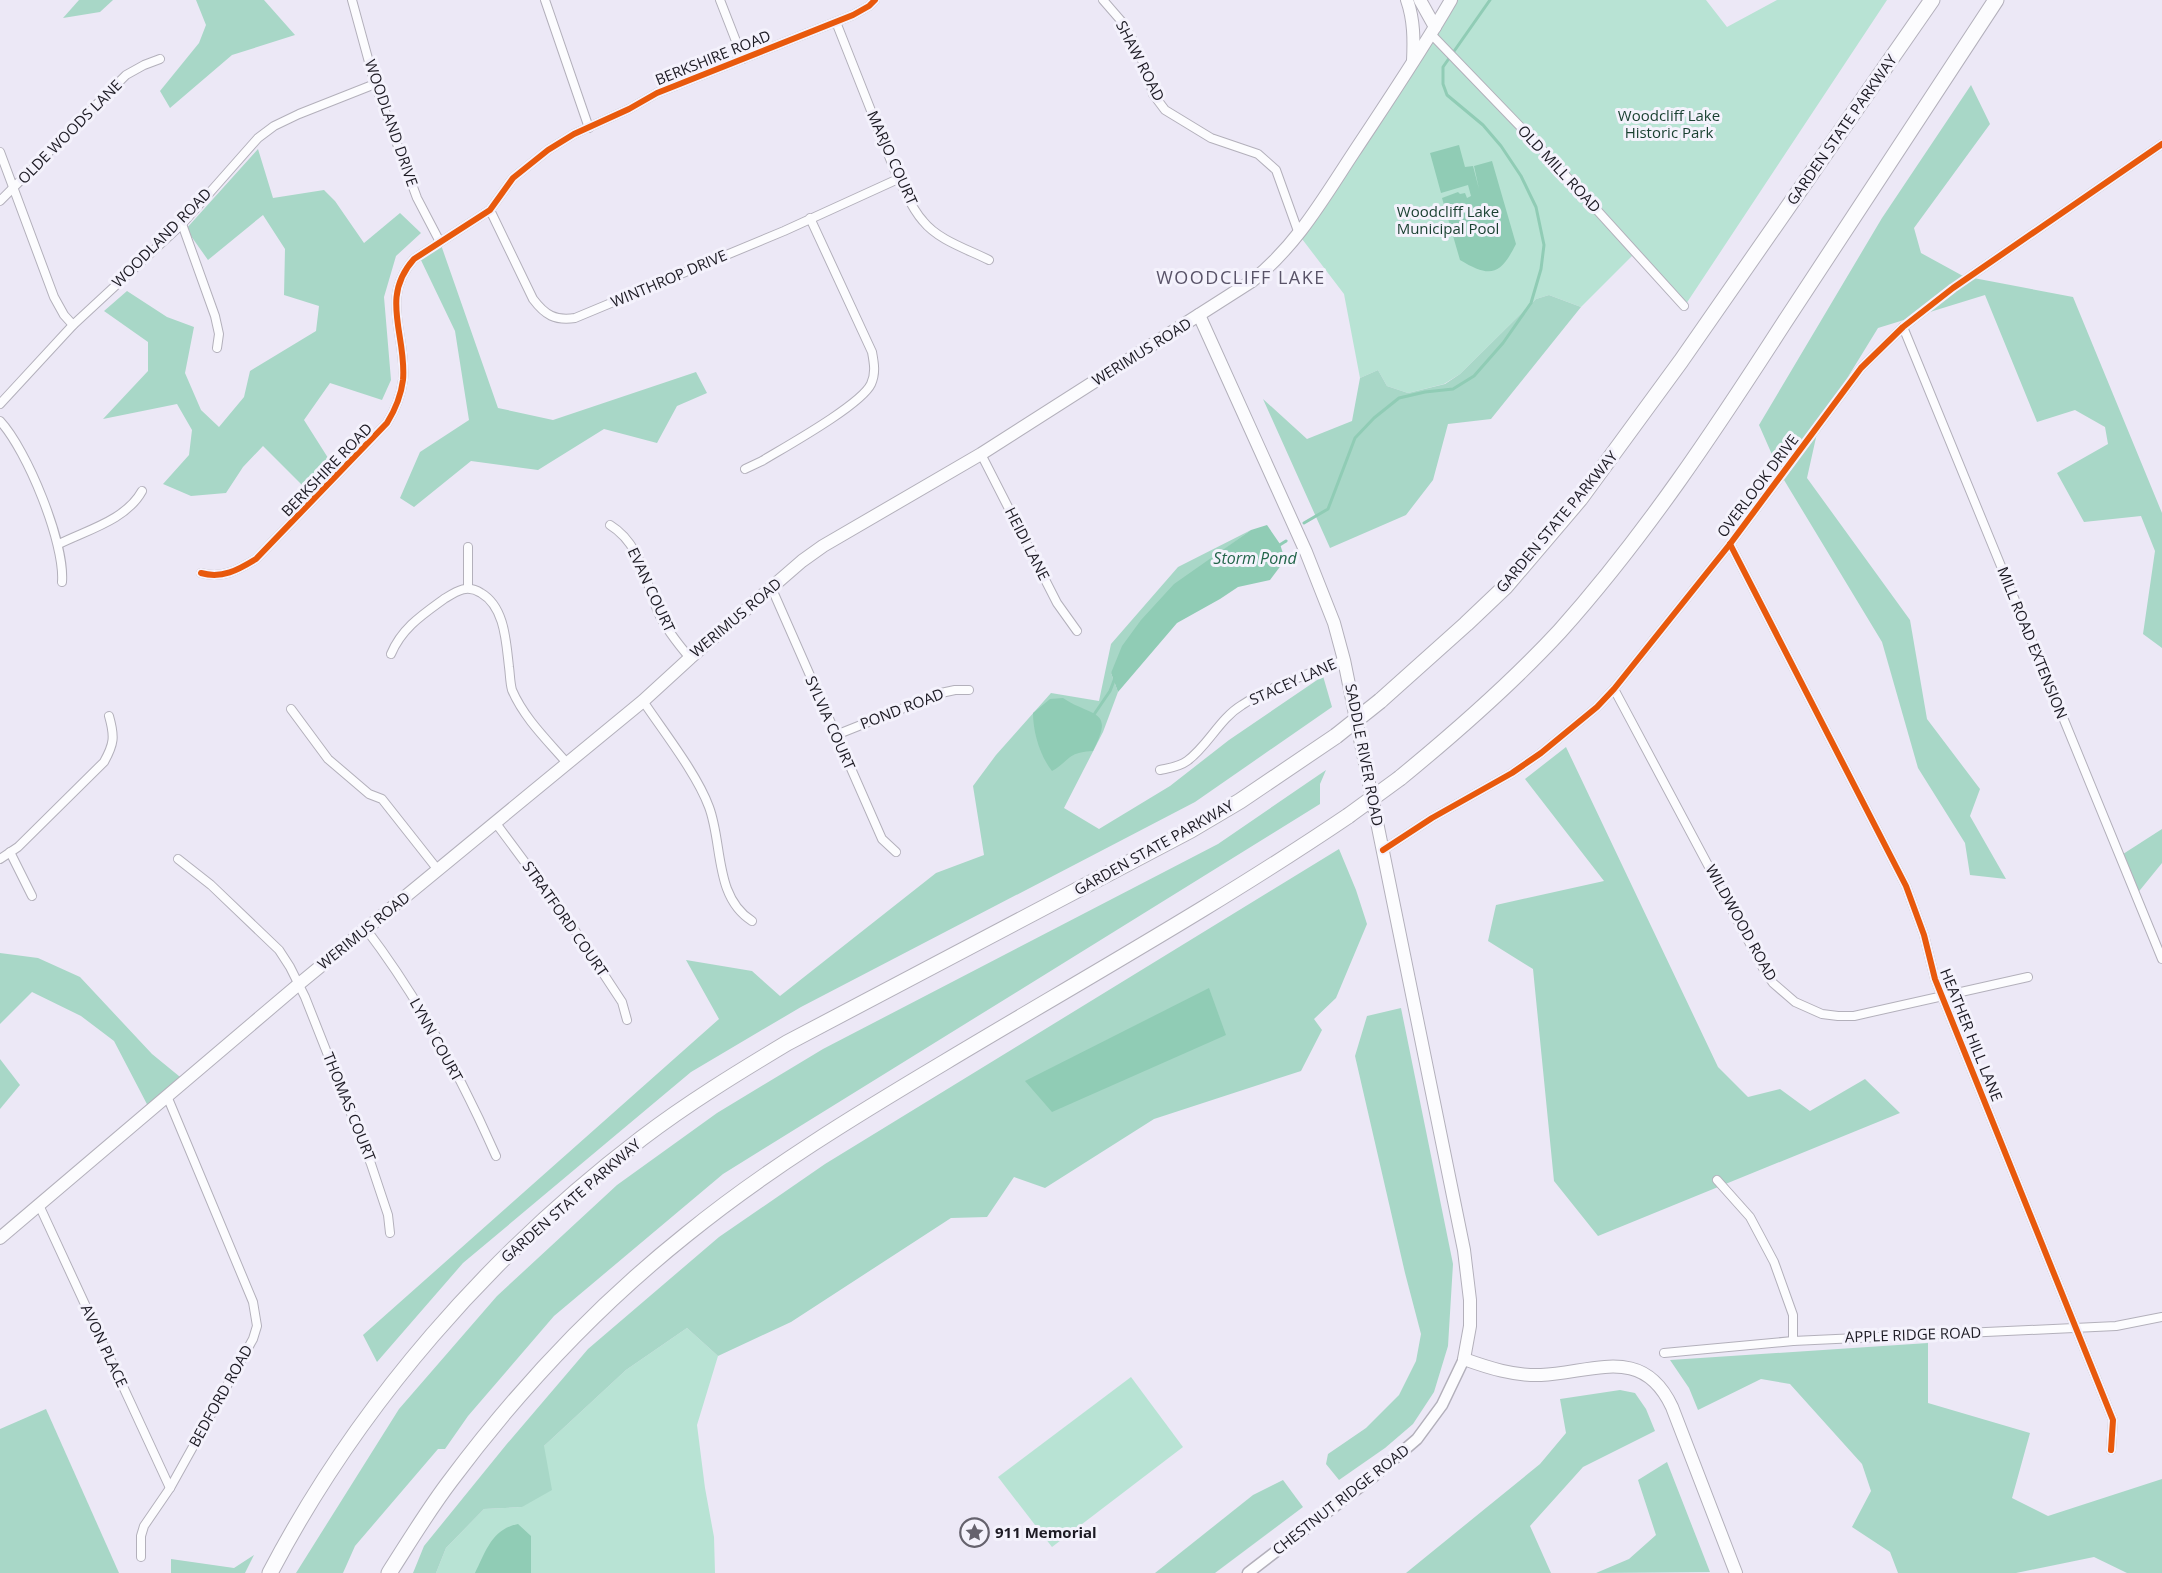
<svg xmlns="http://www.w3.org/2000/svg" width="2162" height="1573" viewBox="0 0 2162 1573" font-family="'Open Sans',sans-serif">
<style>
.green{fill:#b8e3d4}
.forest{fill:#a8d7c7}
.water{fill:#90ccb5}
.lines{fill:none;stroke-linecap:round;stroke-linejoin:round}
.stream{stroke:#90ccb5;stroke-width:3}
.minor-casing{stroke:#b3b0bb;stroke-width:10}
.tertiary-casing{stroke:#b3b0bb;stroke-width:13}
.secondary-casing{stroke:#b3b0bb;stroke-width:14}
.motorway-casing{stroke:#b3b0bb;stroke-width:17}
.minor{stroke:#fcfcfe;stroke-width:8}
.tertiary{stroke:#fcfcfe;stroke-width:10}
.secondary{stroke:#fcfcfe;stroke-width:12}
.motorway{stroke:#fcfcfe;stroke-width:15}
.motorway-bridge-casing{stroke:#b3b0bb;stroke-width:17;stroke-linecap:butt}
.motorway-bridge{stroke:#fcfcfe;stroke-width:15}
.cycleway-casing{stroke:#f4f2fc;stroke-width:10}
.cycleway{stroke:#e8590c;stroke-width:6}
.labels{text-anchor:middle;stroke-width:6;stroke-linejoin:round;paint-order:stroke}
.street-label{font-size:15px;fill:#1c1a23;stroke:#f4f2fc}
.park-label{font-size:15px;fill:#183f2f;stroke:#f4f2fc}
.poi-label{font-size:15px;font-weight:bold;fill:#1c1a23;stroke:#f4f2fc;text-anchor:start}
.water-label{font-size:16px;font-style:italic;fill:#22654a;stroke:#f4f2fc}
.quarter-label{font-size:18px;letter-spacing:1.5px;fill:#595368;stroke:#f4f2fc}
</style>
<rect width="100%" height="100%" fill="#ece8f6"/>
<g class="green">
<polygon points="1451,0 1706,0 1727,27 1777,0 1887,0 1686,304 1667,294 1633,255 1581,307 1549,295 1536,299 1460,374 1444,384 1408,393 1387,386 1378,370 1360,378 1344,294 1299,235"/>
<polygon points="687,1328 718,1356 697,1425 705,1488 714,1537 715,1573 436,1573 446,1548 484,1509 522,1507 544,1446 626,1370"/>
<polygon points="1131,1377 1183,1447 1052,1547 998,1477"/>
</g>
<g class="forest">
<polygon points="79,0 113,0 100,12 63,18"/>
<polygon points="196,0 264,0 295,35 232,55 170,108 160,91 199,43 206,25"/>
<polygon points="1971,85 1990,124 1914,228 1921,253 1963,276 2073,297 2162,513 2162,648 2143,634 2155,551 2141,516 2084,522 2057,473 2108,444 2105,427 2075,410 2037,422 1985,295 1878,328 1819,424 1807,478 1910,620 1927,719 1980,789 1970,816 2006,879 1970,875 1965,843 1918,768 1882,642 1781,475 1759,425 1882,218"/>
<polygon points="258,149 273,198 324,190 335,201 364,243 400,213 421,233 396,256 384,297 391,380 382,400 330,383 304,420 330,461 304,487 263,446 243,467 226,493 191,496 163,484 189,455 192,430 177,404 103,419 148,371 148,342 104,311 127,291 167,317 194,327 185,373 201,410 219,427 244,397 250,371 316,331 319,306 284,295 285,249 263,215 208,260 186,229"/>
<polygon points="440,242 498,408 553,420 696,372 707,393 677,406 657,443 604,429 538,470 471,461 414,507 400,498 420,452 469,420 455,331 419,256"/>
<polygon points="1549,295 1581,307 1491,419 1448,424 1433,480 1406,515 1330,548 1263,399 1307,439 1352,421 1360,378 1378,370 1387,386 1408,393 1445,384 1460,374 1536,299"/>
<polygon points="1251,530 1215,556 1111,673 1118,692 1103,732 1064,808 1099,829 1170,786 1229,740 1323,676 1332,707 1195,802 801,1007 691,1072 463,1263 377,1362 363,1335 719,1019 686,960 752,971 780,996 936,873 984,855 973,786 996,755 1051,693 1099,701 1111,644 1178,567"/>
<polygon points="1566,747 1718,1067 1748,1097 1780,1089 1810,1111 1865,1079 1900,1113 1598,1236 1554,1181 1533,969 1488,941 1496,905 1604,881 1525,779"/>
<polygon points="1326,770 1320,784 1320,804 723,1174 554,1316 468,1416 445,1449 438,1449 355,1546 343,1573 296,1573 399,1409 497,1296 617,1185 717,1113 823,1049 1218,844"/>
<polygon points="2162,829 2162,863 2136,895 2120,856"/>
<polygon points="1339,849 1356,890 1367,924 1336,998 1314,1019 1322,1030 1301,1071 1154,1119 1045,1188 1014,1177 987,1217 951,1218 791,1322 718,1356 687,1328 626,1370 544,1446 552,1490 522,1507 484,1509 446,1548 436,1573 413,1573 424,1546 506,1445 588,1349 719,1237 825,1164"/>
<polygon points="0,953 38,958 80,977 152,1054 185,1081 150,1110 114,1041 81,1016 32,992 0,1024"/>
<polygon points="1401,1008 1453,1264 1448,1346 1434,1392 1413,1424 1385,1448 1339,1480 1326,1464 1328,1454 1366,1428 1399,1395 1416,1361 1421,1334 1405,1273 1355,1056 1367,1016"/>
<polygon points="0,1059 20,1085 0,1109"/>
<polygon points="1928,1343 1928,1403 2030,1433 2012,1498 2048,1516 2162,1479 2162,1573 2127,1573 2094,1557 2016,1573 1898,1573 1890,1552 1852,1527 1871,1491 1862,1464 1790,1384 1761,1379 1698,1410 1689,1388 1670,1360"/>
<polygon points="1620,1390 1635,1393 1646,1409 1655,1431 1583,1467 1530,1526 1551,1573 1406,1573 1540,1464 1566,1433 1560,1399"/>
<polygon points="46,1409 119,1573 0,1573 0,1429"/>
<polygon points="1667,1462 1710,1572 1596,1573 1629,1559 1656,1535 1638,1480"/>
<polygon points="1283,1480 1303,1507 1215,1573 1155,1573 1253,1495"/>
<polygon points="254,1555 245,1573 171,1573 171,1559 234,1568"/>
</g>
<g class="water">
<path d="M1459,145L1465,167L1473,166L1479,189L1474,166L1492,161L1516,244C1500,276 1490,278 1460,260L1442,198L1458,192L1460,194L1465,193L1467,198L1471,196L1468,185L1441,193L1430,153Z"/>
<polygon points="1267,525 1280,544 1285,560 1270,580 1238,587 1220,599 1177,623 1118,692 1111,673 1122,646 1141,620 1174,584 1251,530"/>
<path d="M1063,698C1093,718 1115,708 1093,751C1067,752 1070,761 1052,771C1040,756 1033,732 1033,713L1050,699Z"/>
<polygon points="1209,988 1226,1035 1052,1112 1025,1081"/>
<path d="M518,1524L531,1536V1573H475C486,1551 492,1529 518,1524Z"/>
</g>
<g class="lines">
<g class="stream">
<polyline points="1304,523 1328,509 1355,438 1374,418 1399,398 1425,392 1453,389 1474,376 1503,343 1531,303 1541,269 1544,245 1536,207 1521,176 1501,146 1483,125 1447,95 1443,84 1443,67 1490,0"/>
<polyline points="1278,546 1286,541"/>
<polyline points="1093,716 1110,691 1115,678"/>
</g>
<defs>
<g id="minor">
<polyline points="352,0 375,84 417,198 440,242"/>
<polyline points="545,0 589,128"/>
<polyline points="720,0 743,59"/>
<polyline points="1103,0 1123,23 1132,39 1147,71 1153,94 1165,110 1211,138 1258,154 1276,170 1299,234"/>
<path d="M836,22L898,179C906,193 912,209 923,221C938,240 967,249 989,260"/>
<polyline points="1431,34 1537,144 1684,306"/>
<polyline points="0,152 54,297 64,315 73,325"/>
<polyline points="0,201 126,75 144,65 160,59"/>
<path d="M490,210L533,299C545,315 555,321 575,318L784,231L898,179"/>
<polyline points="182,224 215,316 219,334 217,348"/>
<polyline points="1903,327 2162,959"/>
<polyline points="0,404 73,325 182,224 258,138 274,126 299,114 375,84"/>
<path d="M0,421C27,450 65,543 62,582"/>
<polyline points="981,454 1057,603 1077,631"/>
<path d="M745,469L762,461C785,447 861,405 871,384C876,373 874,363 872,352L810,218"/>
<path d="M610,525C641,544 645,581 658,612C666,629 678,644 690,658"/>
<path d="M59,544C87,530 126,520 142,491"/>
<polyline points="1730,544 1906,886 1924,935 1935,979 2113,1420 2111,1450"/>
<path d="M201,573C222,579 238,570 256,559L387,423C395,410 401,396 403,380C407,335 379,298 414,259L490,210L513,178L548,150L574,134L629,109L657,93L853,15L869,6L875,0"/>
<polyline points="468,587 468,547"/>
<polyline points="772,589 882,839 896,852"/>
<path d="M391,654C402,628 422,615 444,599C457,591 467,584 481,593C505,607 506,642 509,667C510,674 510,683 512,690C524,718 547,740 567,763"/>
<polyline points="1614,689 1764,970 1773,983 1795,1002 1822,1014 1838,1016 1854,1016 2028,977"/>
<path d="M643,701C663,731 697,774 709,807C723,844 714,897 752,921"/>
<polyline points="291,709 328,759 369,794 382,799 438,870"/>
<polyline points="836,735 941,693 955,690 969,690"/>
<path d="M1160,770C1169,768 1179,767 1187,761C1208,746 1219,719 1242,705C1272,685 1310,674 1344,660"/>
<polyline points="495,822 570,923 622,1002 627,1020"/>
<polyline points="1383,850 1432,818 1512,773 1541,753 1597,707 1614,689 1730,544 1861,368 1903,327 1953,288 2162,144"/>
<polyline points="10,852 32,896"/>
<path d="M0,859L18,847L104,762C114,744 115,737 109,716"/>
<polyline points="178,859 211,885 279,950 290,967 305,997 371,1164 388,1215 390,1233"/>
<path d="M366,929C417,996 462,1079 496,1156"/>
<polyline points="1717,1180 1750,1217 1774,1262 1793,1315 1793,1341"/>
<polyline points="39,1205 170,1488"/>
<polyline points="1664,1353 1793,1341 2116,1326 2162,1317"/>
<polyline points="141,1557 141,1536 144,1526 170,1488 253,1339 257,1326 253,1302 167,1096"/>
</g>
<polyline id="tertiary" points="1248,1573 1374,1476 1417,1439 1442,1405 1464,1359"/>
<g id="secondary">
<path d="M1407,0C1414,20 1414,40 1413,61"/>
<polyline points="1420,0 1435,27"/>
<path d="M1199,315L1306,552L1334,623L1344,660L1464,1250L1470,1300V1326L1464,1359C1489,1368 1514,1376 1541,1375C1595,1372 1643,1345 1672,1407L1736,1573"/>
<path d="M0,1238L299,984L643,701L690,658L802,561L823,546L981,454L1252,281C1297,245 1323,199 1354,152C1387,102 1421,52 1451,0"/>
</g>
<g id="motorway">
<polyline points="1380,701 1466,624 1506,586 1580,499 1681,361 1932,0"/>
<path d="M1400,778C1456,732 1511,684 1560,631C1645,536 1715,430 1784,323C1855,215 1925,107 1996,0"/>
<path d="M270,1573C359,1403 490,1254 642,1138C688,1103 737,1073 787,1043L1191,830L1240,801L1336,736"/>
<path d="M389,1573C409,1542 428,1510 451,1480C519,1389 598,1305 687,1234C767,1169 856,1115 945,1062C1080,981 1218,904 1348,816"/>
</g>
</defs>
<use href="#minor" class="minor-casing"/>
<use href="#tertiary" class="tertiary-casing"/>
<use href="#secondary" class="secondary-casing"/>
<use href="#motorway" class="motorway-casing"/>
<use href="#minor" class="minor"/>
<use href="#tertiary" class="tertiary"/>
<use href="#secondary" class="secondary"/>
<use href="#motorway" class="motorway"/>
<defs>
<g id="motorway-bridge">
<polyline points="1336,736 1380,701"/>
<polyline points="1348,816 1400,778"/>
</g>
</defs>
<use href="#motorway-bridge" class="motorway-bridge-casing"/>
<use href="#motorway-bridge" class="motorway-bridge"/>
<defs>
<g id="cycleway">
<polyline points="1730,544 1906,886 1924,935 1935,979 2113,1420 2111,1450"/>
<path d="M201,573C222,579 238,570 256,559L387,423C395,410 401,396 403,380C407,335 379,298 414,259L490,210L513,178L548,150L574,134L629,109L657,93L853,15L869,6L875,0"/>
<polyline points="1383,850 1432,818 1512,773 1541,753 1597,707 1614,689 1730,544 1861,368 1903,327 1953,288 2162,144"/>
</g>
</defs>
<use href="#cycleway" class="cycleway-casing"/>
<use href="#cycleway" class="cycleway"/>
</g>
<defs>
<symbol id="sight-ring" viewBox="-11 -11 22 22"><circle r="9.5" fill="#f4f2fc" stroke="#65626d" stroke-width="1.5"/><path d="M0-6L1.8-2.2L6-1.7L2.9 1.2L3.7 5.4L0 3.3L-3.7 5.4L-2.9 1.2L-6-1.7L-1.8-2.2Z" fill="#65626d"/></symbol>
</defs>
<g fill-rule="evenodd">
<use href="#sight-ring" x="958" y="1516" width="33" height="33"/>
</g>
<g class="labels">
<g class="street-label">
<text transform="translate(713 58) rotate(-22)" y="5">BERKSHIRE ROAD</text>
<text transform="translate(1140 61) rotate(63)" y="5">SHAW ROAD</text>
<text transform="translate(391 123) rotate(71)" y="5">WOODLAND DRIVE</text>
<text transform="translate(1842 130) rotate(-55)" y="5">GARDEN STATE PARKWAY</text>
<text transform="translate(70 132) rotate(-45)" y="5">OLDE WOODS LANE</text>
<text transform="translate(892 158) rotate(66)" y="5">MARJO COURT</text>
<text transform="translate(1559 169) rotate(47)" y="5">OLD MILL ROAD</text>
<text transform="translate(162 238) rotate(-45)" y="5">WOODLAND ROAD</text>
<text transform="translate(669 279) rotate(-23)" y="5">WINTHROP DRIVE</text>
<text transform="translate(1142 352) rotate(-32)" y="5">WERIMUS ROAD</text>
<text transform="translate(327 470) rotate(-46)" y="5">BERKSHIRE ROAD</text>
<text transform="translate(1758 486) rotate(-53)" y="5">OVERLOOK DRIVE</text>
<text transform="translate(1557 522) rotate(-50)" y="5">GARDEN STATE PARKWAY</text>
<text transform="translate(1027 544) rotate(63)" y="5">HEIDI LANE</text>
<text transform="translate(651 590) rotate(65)" y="5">EVAN COURT</text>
<text transform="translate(736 618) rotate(-40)" y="5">WERIMUS ROAD</text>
<text transform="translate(2032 643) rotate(68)" y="5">MILL ROAD EXTENSION</text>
<text transform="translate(1293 682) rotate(-24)" y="5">STACEY LANE</text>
<text transform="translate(902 709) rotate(-21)" y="5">POND ROAD</text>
<text transform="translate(830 723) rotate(66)" y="5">SYLVIA COURT</text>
<text transform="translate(1364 755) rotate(79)" y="5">SADDLE RIVER ROAD</text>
<text transform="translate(1154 848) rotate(-29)" y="5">GARDEN STATE PARKWAY</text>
<text transform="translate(565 919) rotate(55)" y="5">STRATFORD COURT</text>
<text transform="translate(1741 923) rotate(61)" y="5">WILDWOOD ROAD</text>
<text transform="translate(364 931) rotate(-39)" y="5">WERIMUS ROAD</text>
<text transform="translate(1971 1035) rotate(68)" y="5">HEATHER HILL LANE</text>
<text transform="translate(436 1040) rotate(61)" y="5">LYNN COURT</text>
<text transform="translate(349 1107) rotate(68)" y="5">THOMAS COURT</text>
<text transform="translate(571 1201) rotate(-41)" y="5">GARDEN STATE PARKWAY</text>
<text transform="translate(1913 1335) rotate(-2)" y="5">APPLE RIDGE ROAD</text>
<text transform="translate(104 1346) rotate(65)" y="5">AVON PLACE</text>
<text transform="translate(221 1396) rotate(-61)" y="5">BEDFORD ROAD</text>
<text transform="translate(1341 1500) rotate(-38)" y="5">CHESTNUT RIDGE ROAD</text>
</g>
<g class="park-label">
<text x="1669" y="121">Woodcliff Lake<tspan x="1669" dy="17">Historic Park</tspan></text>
<text x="1448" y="217">Woodcliff Lake<tspan x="1448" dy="17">Municipal Pool</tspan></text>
</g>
<g class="poi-label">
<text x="995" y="1538">911 Memorial</text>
</g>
<g class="water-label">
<text x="1255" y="564">Storm Pond</text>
</g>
<g class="quarter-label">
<text x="1241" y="284">WOODCLIFF LAKE</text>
</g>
</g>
</svg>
